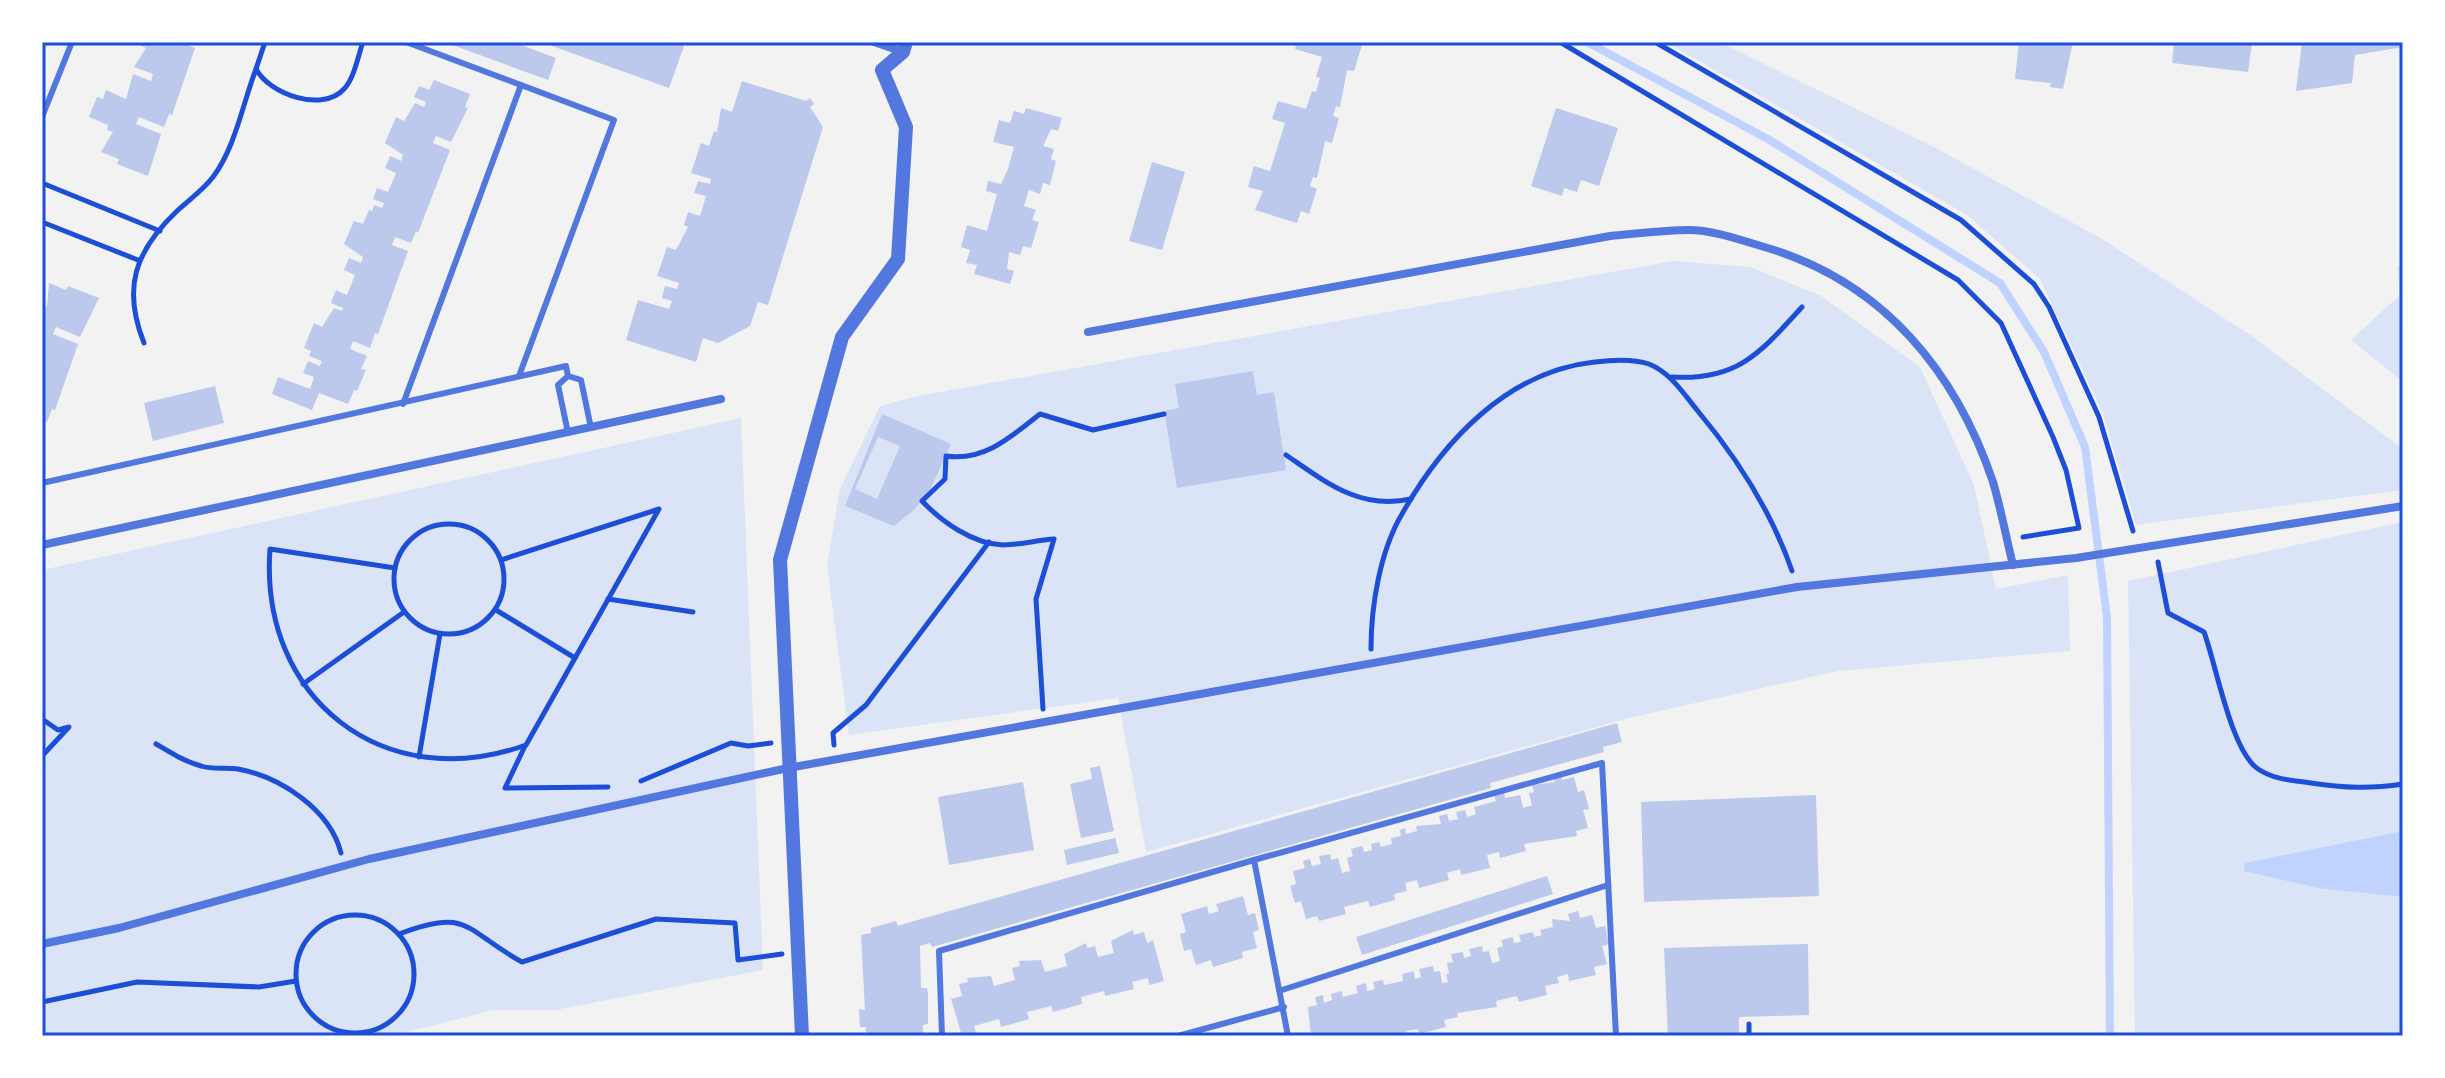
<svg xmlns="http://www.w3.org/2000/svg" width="2445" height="1078" viewBox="0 0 2445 1078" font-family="Cabin,sans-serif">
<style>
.green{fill:#dbe4f7}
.water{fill:#bfd3fe}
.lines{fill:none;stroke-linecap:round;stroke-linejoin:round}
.stream{stroke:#bfd3fe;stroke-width:8}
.building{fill:#bdc9ec;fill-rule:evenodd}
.path{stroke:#1d4ed8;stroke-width:5}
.service{stroke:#5277de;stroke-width:6}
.minor{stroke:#5277de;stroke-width:8}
.tertiary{stroke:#5277de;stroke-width:14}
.neatline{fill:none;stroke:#1d4ed8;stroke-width:3}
</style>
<rect width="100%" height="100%" fill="#f2f2f2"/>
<g class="green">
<polygon points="1666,42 1719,42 1934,147 2104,240 2253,337 2403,449 2403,490 2136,525 2103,414 2040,279 1967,215"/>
<polygon points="1673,261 1751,267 1821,296 1920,367 1974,485 1996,589 2068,575 2070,651 1838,671 1629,718 1146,852 1118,698 849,735 827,565 840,489 880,406 918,396"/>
<polygon points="2403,266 2403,382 2351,340 2401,294 2397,267"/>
<polygon points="741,418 763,970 555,1010 493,1010 391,1036 42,1036 42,570"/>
<polygon points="2403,522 2403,1036 2135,1036 2128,581"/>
</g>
<polygon class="water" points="2403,831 2403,897 2318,888 2244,871 2245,863"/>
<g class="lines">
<polyline class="stream" points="1587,42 1768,139 2000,283 2044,352 2085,447 2107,617 2110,1036"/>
</g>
<g class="building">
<polygon points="141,42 180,42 195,48 172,115 169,114 164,127 139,117 136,124 161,134 148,176 117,164 119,159 101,152 113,132 107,130 108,125 89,117 97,97 103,99 106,90 126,99 133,74 151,81 153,74 134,67 146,48 140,45"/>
<polygon points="444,42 513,42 556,58 548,80"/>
<polygon points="541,42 672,42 684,46 669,88"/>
<polygon points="1297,42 1357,42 1362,45 1354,71 1347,70 1340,107 1336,106 1333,116 1339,118 1332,143 1325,141 1317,178 1313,177 1310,186 1317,189 1309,214 1301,211 1297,223 1255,210 1263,191 1248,187 1254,166 1270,171 1285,123 1272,119 1278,101 1306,109 1312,91 1316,92 1320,78 1316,77 1322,57 1295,49"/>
<polygon points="2019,42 2066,42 2072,46 2063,89 2050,87 2051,83 2015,79"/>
<polygon points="2174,42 2252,42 2248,72 2172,63"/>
<polygon points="2302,42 2403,42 2403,47 2355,55 2352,83 2296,91"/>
<polygon points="434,80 470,94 465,107 468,108 451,142 436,136 433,143 450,150 418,233 416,231 411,243 395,237 392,245 408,251 378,334 375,333 370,348 353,341 350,349 367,356 361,369 366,370 357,391 354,390 348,404 319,393 312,410 272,394 278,377 310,389 314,377 303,373 308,361 320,366 322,361 309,356 311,351 304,348 314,323 322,327 334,308 342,311 343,308 331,303 336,290 347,295 355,275 344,270 349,258 361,263 363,257 344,244 354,221 363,224 369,210 372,211 374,205 382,208 384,203 373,199 377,188 388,192 396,173 385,168 390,156 401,161 403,155 385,143 396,117 404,121 415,103 424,107 426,102 414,97 419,86 429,90"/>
<polygon points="742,81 806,101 810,98 814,104 810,107 823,127 768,305 758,302 750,326 718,343 703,338 696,362 626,340 638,300 669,309 672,301 662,298 665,286 677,289 679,283 657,276 667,247 676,250 688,227 684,225 688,212 700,216 706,196 694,193 698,181 710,184 711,179 691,173 701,143 709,146 714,131 717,132 721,108 732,112"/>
<polygon points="1026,108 1062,118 1058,131 1051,129 1043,146 1054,149 1051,159 1056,161 1050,185 1043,183 1040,194 1029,190 1024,206 1036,210 1032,220 1039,222 1031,248 1023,246 1020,255 1009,252 1007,269 1014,271 1010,284 974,274 977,265 966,263 970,250 961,247 967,225 987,231 997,194 986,191 988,181 1001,184 1008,169 1014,147 993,142 999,120 1010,123 1014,111 1024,114"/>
<polygon points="1556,108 1618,128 1599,186 1581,180 1577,192 1564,188 1562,196 1531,186"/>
<polygon points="1152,162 1185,172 1162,250 1129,241"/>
<polygon points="49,283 66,290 68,286 99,298 80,337 56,327 53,334 78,344 55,410 52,409 47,422 42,420 42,309 47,307"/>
<polygon points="1253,371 1257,395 1274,392 1286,470 1177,488 1164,411 1179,408 1175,384"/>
<polygon points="215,386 224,423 153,441 144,403"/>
<path d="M882,414L951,444L931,488L915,509L894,526L845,506ZM878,437L900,446L877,499L855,489Z"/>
<polygon points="1617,723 1622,742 1603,747 1604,752 1490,783 1491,788 932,947 930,943 920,946 921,988 927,988 928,993 928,1024 923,1025 923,1036 866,1036 866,1027 860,1027 859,1009 865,1010 861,935 871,933 871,928 896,921 898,926 907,923"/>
<polygon points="1100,766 1114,831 1081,838 1070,784 1092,779 1090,768"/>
<polygon points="1561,776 1562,780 1574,777 1578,792 1584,790 1589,809 1583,810 1588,828 1576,831 1577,836 1524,844 1526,851 1500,858 1499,852 1487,855 1490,868 1461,875 1460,869 1447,873 1449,880 1419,888 1417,880 1405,883 1407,891 1394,894 1395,900 1370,907 1368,901 1344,907 1346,914 1319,921 1317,916 1306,919 1301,901 1295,903 1290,886 1296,884 1293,871 1305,868 1303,861 1310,859 1312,866 1321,864 1319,856 1330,854 1331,860 1338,858 1342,873 1350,871 1347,858 1353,856 1351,849 1362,846 1364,852 1372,850 1371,844 1379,842 1381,847 1392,844 1391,838 1401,836 1400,830 1405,828 1406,834 1417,831 1416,826 1441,824 1439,816 1447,814 1449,821 1458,819 1456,812 1465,810 1467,817 1476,814 1474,807 1496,801 1494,795 1504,792 1505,798 1520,795 1523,808 1532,805 1529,793 1534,792 1532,785 1555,782 1554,778"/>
<polygon points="1023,782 1034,850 949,865 938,797"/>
<polygon points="1816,795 1819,896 1644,902 1641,802"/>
<polygon points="1115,838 1119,853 1067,865 1064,850"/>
<polygon points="1547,876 1553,894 1362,955 1356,937"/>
<polygon points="1243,896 1248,915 1255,913 1259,930 1253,932 1257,948 1242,952 1243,958 1213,967 1211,960 1196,965 1191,949 1184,951 1180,934 1186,932 1181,914 1207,906 1209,914 1219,911 1216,904"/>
<polygon points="1578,911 1580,918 1592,915 1596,928 1605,926 1609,944 1602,946 1607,964 1594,967 1596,975 1569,981 1568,974 1557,977 1559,983 1545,986 1547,995 1519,1002 1517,996 1496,1001 1497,1007 1457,1013 1458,1017 1444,1020 1446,1027 1419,1034 1418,1029 1406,1031 1407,1036 1311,1036 1308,1007 1317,1005 1315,997 1323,995 1324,1003 1332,1000 1331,994 1342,991 1343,997 1358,993 1356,986 1366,983 1367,991 1375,989 1373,982 1383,980 1384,985 1403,981 1402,974 1414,971 1415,979 1421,977 1419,969 1433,966 1434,972 1440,971 1442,983 1448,982 1446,974 1449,974 1447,963 1453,962 1451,954 1463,952 1464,958 1471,956 1469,949 1482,946 1483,952 1489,951 1492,963 1500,961 1497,948 1503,946 1501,940 1513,937 1514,943 1521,942 1519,935 1533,932 1534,937 1542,935 1540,930 1553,927 1552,919 1570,921 1568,914"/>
<polygon points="1133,930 1134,935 1144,932 1147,943 1153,940 1164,981 1149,985 1148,978 1132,982 1134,989 1105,996 1104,991 1081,997 1082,1004 1053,1012 1051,1006 1027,1012 1029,1019 1001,1027 999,1019 974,1026 976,1033 962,1036 951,999 962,996 959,984 968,982 967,978 991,976 994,986 1015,980 1012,968 1020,966 1019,961 1041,960 1045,972 1067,966 1064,954 1086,943 1087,948 1095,946 1098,957 1114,953 1111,941"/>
<polygon points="1808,944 1809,1015 1739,1017 1739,1036 1668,1036 1664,948"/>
</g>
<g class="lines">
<g class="path">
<path d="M265,42L256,69C269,94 322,113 344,89C354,79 358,56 363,42"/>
<polyline points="1560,42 1958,280 2001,323 2053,437 2066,470 2079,528 2023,537"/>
<polyline points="1655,42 1961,220 2034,284 2049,307 2099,417 2133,531"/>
<polyline points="42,183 160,231"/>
<polyline points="42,222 138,260"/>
<path d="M144,343C122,288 135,251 177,211C189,200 203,190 213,177C235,148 243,103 256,69"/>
<path d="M1672,377C1738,381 1761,352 1802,307"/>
<path d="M1286,455C1327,483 1360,510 1411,499"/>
<circle cx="449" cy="579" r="55"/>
<path d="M2158,562L2168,613L2204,632C2216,664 2231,751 2258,769C2275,780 2291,780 2311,783C2344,788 2370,789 2403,784"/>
<path d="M395,568L270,549C259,699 384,796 526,745L659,509L501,560"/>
<polyline points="608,599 693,612"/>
<polyline points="496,610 575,658"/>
<path d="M1371,649C1371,606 1380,551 1402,514C1443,441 1508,371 1595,362C1611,360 1634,359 1649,364C1671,373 1683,393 1697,410C1738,459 1771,510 1792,571"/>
<polyline points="303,684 404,612"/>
<path d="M1043,709L1036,599L1054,539C1037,540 1020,545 1003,545C973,544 942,522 922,501L945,479L946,456C984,462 1012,436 1040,414L1093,430L1164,414"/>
<polyline points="42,719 58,730 69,727 42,756"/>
<path d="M156,744C171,753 184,761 201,766C213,770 226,767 238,769C280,777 330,809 341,853"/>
<polyline points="834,745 833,733 866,705 989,542"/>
<polyline points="525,746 505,788 608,787"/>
<polyline points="419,757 440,634"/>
<polyline points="641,781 731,743 748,746 771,743"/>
<circle cx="355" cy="974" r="59"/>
<path d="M399,934C469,907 464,930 522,962L656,919L735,923L738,960L782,954"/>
<polyline points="42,1002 137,982 259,987 296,981"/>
<polyline points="1749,1024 1749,1036"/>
</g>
<g class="service">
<polyline points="406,42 521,85"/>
<polyline points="42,117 72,42"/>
<polyline points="568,376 581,380 591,428"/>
<polyline points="403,404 521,85 614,120 519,376"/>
<polyline points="42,483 566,366 568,376 558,385 568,433"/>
<polyline points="1282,990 1608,885"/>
<polyline points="942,1036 939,951 1254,860"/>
<polyline points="1178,1036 1284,1007"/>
<polyline points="1288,1036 1254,860 1602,763 1616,1036"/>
</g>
<g class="minor">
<polyline points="874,42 903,52"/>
<path d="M1088,332L1610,236C1636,234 1662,230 1689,230C1715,230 1746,242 1771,249C1884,284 1956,372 1993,482C2001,509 2006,537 2013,565"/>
<polyline points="42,545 721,399"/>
<polyline points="42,944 119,928 369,859 788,768 1797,587 2076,558 2403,506"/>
</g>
<polyline class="tertiary" points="802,1036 780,560 842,337 898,259 906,127 882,70 903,52 906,42"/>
</g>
<rect width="2445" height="1078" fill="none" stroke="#ffffff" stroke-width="88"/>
<rect x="44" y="44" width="2357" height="990" class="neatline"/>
</svg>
